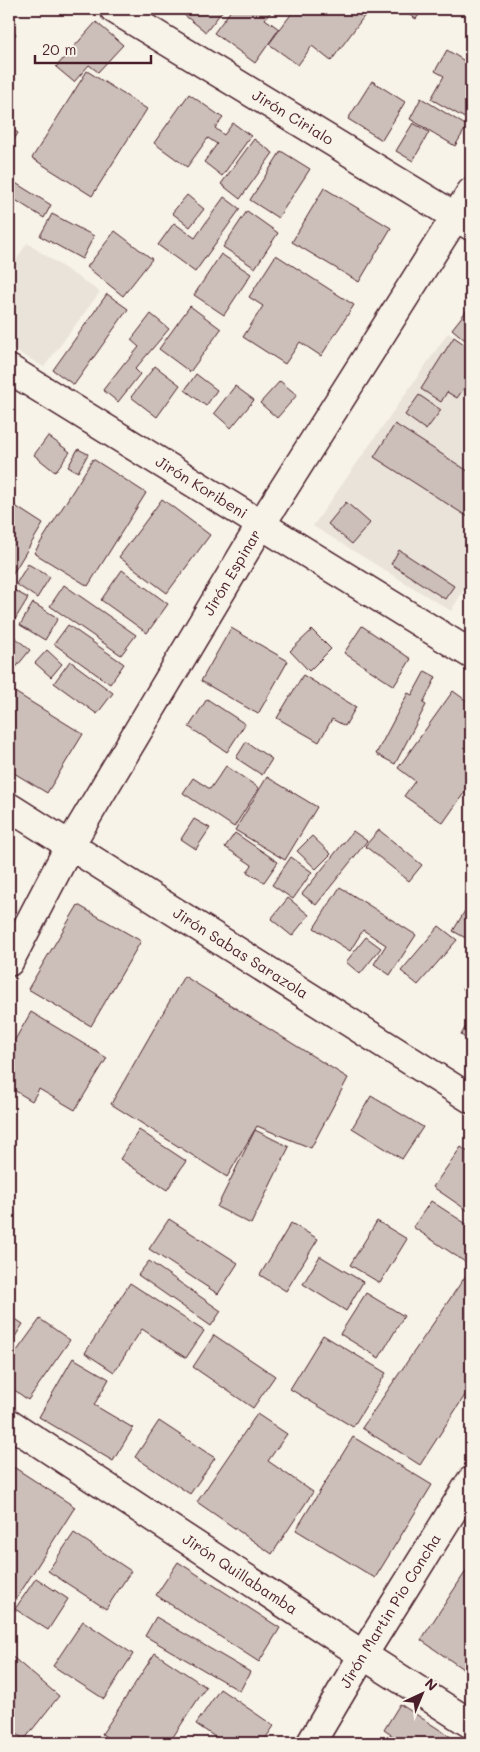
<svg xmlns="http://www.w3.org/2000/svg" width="480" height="1752" viewBox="0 0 480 1752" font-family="Mali,sans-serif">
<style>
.built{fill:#eae3da}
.building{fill:#ccbfb9;stroke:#4a1f2b}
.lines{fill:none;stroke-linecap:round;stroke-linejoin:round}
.street-casing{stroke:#4a1f2b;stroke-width:31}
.street{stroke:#f7f3e8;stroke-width:28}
.labels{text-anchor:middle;stroke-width:4;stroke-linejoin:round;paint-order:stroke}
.street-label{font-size:15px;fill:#4a1f2b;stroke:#f7f3e8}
</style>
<rect width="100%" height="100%" fill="#f7f3e8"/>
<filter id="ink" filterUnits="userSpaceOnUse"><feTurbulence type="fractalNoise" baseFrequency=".02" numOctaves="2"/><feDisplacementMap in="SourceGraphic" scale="10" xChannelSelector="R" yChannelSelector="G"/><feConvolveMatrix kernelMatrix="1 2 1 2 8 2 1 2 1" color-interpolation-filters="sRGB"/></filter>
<g filter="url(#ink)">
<g class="built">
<polygon points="27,243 100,292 44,367 9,347 9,271"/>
<polygon points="448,333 471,347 471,578 451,611 313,526"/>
</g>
<g class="building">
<polygon points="181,9 224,9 206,32 179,11"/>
<polygon points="232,9 273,9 265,19 279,29 255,63 214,33"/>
<polygon points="295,9 365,9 368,11 331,61 312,46 298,65 269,44"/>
<polygon points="400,9 423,9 416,19"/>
<polygon points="96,22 123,45 98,72 89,65 74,82 56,67"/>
<polygon points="9,27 16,34 9,43"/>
<polygon points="447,50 471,65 471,118 470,121 431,99 444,76 435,71"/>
<polygon points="87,71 147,109 92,196 32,158"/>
<polygon points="372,81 405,102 382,140 348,119"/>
<polygon points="189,94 223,118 215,128 224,135 233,123 251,136 222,176 204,162 217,144 208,138 187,167 154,143"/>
<polygon points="421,98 467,126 455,146 410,119"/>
<polygon points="413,123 429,132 413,161 396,151"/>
<polygon points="9,127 18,133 9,148"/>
<polygon points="254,139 273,153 240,199 221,184"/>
<polygon points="281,151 310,169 278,218 250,200"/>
<polygon points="9,179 51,205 44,218 9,196"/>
<polygon points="324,188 391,228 359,282 292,242"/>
<polygon points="187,195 204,209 190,227 172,213"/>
<polygon points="224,197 240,209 195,272 158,245 174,223 195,238"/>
<polygon points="247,211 278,233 255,268 223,247"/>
<polygon points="52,214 94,236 82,259 40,236"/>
<polygon points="115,231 152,259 123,296 87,267"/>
<polygon points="221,254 251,274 224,315 194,295"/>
<polygon points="276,255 354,305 321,356 300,342 285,364 243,337 263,306 249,297"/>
<polygon points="107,294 128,309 74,385 53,370"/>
<polygon points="471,305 471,345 452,329"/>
<polygon points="190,306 221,329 190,372 159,349"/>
<polygon points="151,314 169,329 135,369 140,374 118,402 103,390 125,362 126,363 139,347 131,340"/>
<polygon points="454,337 471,349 471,387 467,384 457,398 447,392 441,402 421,389"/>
<polygon points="155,366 180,385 157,417 131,397"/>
<polygon points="196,374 217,390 206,406 185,390"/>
<polygon points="280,381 297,395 277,418 260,403"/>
<polygon points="235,386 254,400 231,428 214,413"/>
<polygon points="419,395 441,410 426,430 405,415"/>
<polygon points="395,424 471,473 471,519 374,457"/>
<polygon points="48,436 70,452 55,472 34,455"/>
<polygon points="78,449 88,454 78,472 68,467"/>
<polygon points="93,459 146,493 88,586 34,553"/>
<polygon points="162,499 210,535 167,593 119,557"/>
<polygon points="9,502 43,524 9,580"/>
<polygon points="346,502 370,523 352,544 328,524"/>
<polygon points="399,550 454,586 445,599 391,564"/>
<polygon points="28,564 50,577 37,598 16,584"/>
<polygon points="122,570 168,604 147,633 101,600"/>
<polygon points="64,585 136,635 121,655 50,606"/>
<polygon points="12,589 28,598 14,621 9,618 9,593"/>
<polygon points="33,603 58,618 45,640 20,625"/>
<polygon points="68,625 124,664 110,684 54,644"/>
<polygon points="362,626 411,659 394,686 344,653"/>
<polygon points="231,628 288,661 258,714 201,681"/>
<polygon points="312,630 331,649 309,671 290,651"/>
<polygon points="9,632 30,650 9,676"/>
<polygon points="47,650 62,664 51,677 35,663"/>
<polygon points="70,661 113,693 97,714 54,683"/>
<polygon points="425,671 436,677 423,703 426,705 395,764 376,754 408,693 412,695"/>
<polygon points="303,675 356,707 345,726 332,719 319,742 277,718"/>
<polygon points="13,691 83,734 47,793 9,770 9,698"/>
<polygon points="453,691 471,704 471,783 443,823 404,796 415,781 398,768"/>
<polygon points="207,699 245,724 227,752 189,727"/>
<polygon points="246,742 272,759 262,775 236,758"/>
<polygon points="226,766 259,788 234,827 183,793 193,778 210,789"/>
<polygon points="267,777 317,807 285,860 235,830"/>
<polygon points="194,819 210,828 196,849 181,839"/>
<polygon points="379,830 422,865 409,881 365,846"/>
<polygon points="353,831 367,841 316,905 302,894"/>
<polygon points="235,833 278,862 264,882 247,872 252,865 225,847"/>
<polygon points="312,836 331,854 316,869 297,851"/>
<polygon points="291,857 312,872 293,899 272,885"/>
<polygon points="471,861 471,876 465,872"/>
<polygon points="340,887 416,935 390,975 374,964 386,945 363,930 350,951 314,928"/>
<polygon points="288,898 309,915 292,936 271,919"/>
<polygon points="469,904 471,906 471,941 453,931"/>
<polygon points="78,905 141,941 91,1026 28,989"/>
<polygon points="439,926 457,940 418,985 401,971"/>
<polygon points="366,937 381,948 360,974 346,962"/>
<polygon points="471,975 471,995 463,989"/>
<polygon points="184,976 348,1078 311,1148 257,1126 227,1177 111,1104"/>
<polygon points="31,1012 107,1058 75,1110 39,1089 32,1101 9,1087 9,1050"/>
<polygon points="471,1017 471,1042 461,1035"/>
<polygon points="371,1096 423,1127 402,1159 352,1128"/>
<polygon points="139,1130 186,1161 167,1190 120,1159"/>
<polygon points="255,1130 289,1147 251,1224 217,1207"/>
<polygon points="461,1147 471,1154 471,1213 433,1187"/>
<polygon points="431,1201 471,1227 471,1266 413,1227"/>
<polygon points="169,1219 238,1263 218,1294 149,1249"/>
<polygon points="377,1221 407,1239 380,1283 350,1265"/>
<polygon points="291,1223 318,1239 286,1291 260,1275"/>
<polygon points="320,1256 363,1282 346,1311 303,1284"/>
<polygon points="149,1261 221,1311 211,1326 138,1275"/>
<polygon points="471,1268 471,1386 420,1465 362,1428"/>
<polygon points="130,1283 204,1331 186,1358 142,1329 114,1372 85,1353"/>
<polygon points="366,1293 404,1316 379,1358 340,1334"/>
<polygon points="9,1315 23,1324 9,1346"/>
<polygon points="40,1319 70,1340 28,1400 9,1386 9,1362"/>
<polygon points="214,1335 275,1376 253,1408 193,1367"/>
<polygon points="323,1335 386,1373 353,1427 290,1389"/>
<polygon points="73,1358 109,1379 94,1405 133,1428 113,1461 39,1417"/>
<polygon points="257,1414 287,1434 268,1461 313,1492 272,1554 197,1502"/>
<polygon points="159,1421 215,1458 190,1494 135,1457"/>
<polygon points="353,1437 432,1485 375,1578 296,1530"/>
<polygon points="9,1464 75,1507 13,1604 9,1602"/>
<polygon points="74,1533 131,1571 106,1609 48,1571"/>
<polygon points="178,1562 280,1628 259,1662 156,1595"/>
<polygon points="470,1565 471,1566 471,1664 466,1671 421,1640"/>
<polygon points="36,1578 68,1599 48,1630 15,1609"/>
<polygon points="156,1617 250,1672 240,1691 145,1636"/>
<polygon points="83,1621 133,1654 104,1699 53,1666"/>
<polygon points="155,1653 206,1687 169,1743 115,1743 102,1734"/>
<polygon points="9,1654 59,1696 24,1740 9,1727"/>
<polygon points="220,1689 274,1726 262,1743 224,1743 196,1724"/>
<polygon points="400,1704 460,1743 403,1743 384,1730"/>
</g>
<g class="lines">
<defs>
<g id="street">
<path id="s1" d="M114,9L471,226"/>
<path id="s2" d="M9,369L471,654"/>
<path id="s3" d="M9,807L471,1099"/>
<path id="s4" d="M9,962L70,845L262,523L471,192"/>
<path id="s5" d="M9,1423L363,1655L471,1724"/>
<path id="s6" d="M311,1743L363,1655L471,1481"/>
</g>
</defs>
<use href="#street" class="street-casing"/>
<use href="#street" class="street"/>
</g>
</g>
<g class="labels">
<g class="street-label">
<text dy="5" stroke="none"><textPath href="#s1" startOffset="209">Jirón Cirialo</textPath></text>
<text dy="5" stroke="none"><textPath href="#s2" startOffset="226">Jirón Koribeni</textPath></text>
<text dy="5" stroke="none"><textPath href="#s4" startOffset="449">Jirón Espinar</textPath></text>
<text dy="5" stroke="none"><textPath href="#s3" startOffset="274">Jirón Sabas Sarazola</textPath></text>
<text dy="5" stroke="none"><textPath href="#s5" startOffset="276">Jirón Quillabamba</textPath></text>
<text dy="5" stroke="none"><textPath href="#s6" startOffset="154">Jirón Martin Pio Concha</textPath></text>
</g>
</g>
<rect width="480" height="1752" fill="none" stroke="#f7f3e8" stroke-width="30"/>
<rect x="15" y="15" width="450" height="1722" fill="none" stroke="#4a1f2b" stroke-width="2" filter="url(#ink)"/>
<g transform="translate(422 1694) rotate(44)" stroke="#f7f3e8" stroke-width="4" paint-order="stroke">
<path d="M0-4L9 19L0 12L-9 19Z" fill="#4a1f2b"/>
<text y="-8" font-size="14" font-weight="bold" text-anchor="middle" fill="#4a1f2b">N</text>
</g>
<path d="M35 55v8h116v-8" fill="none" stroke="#4a1f2b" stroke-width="2.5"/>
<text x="42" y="55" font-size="15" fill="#4a1f2b" stroke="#f7f3e8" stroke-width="4" paint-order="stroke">20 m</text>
</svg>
